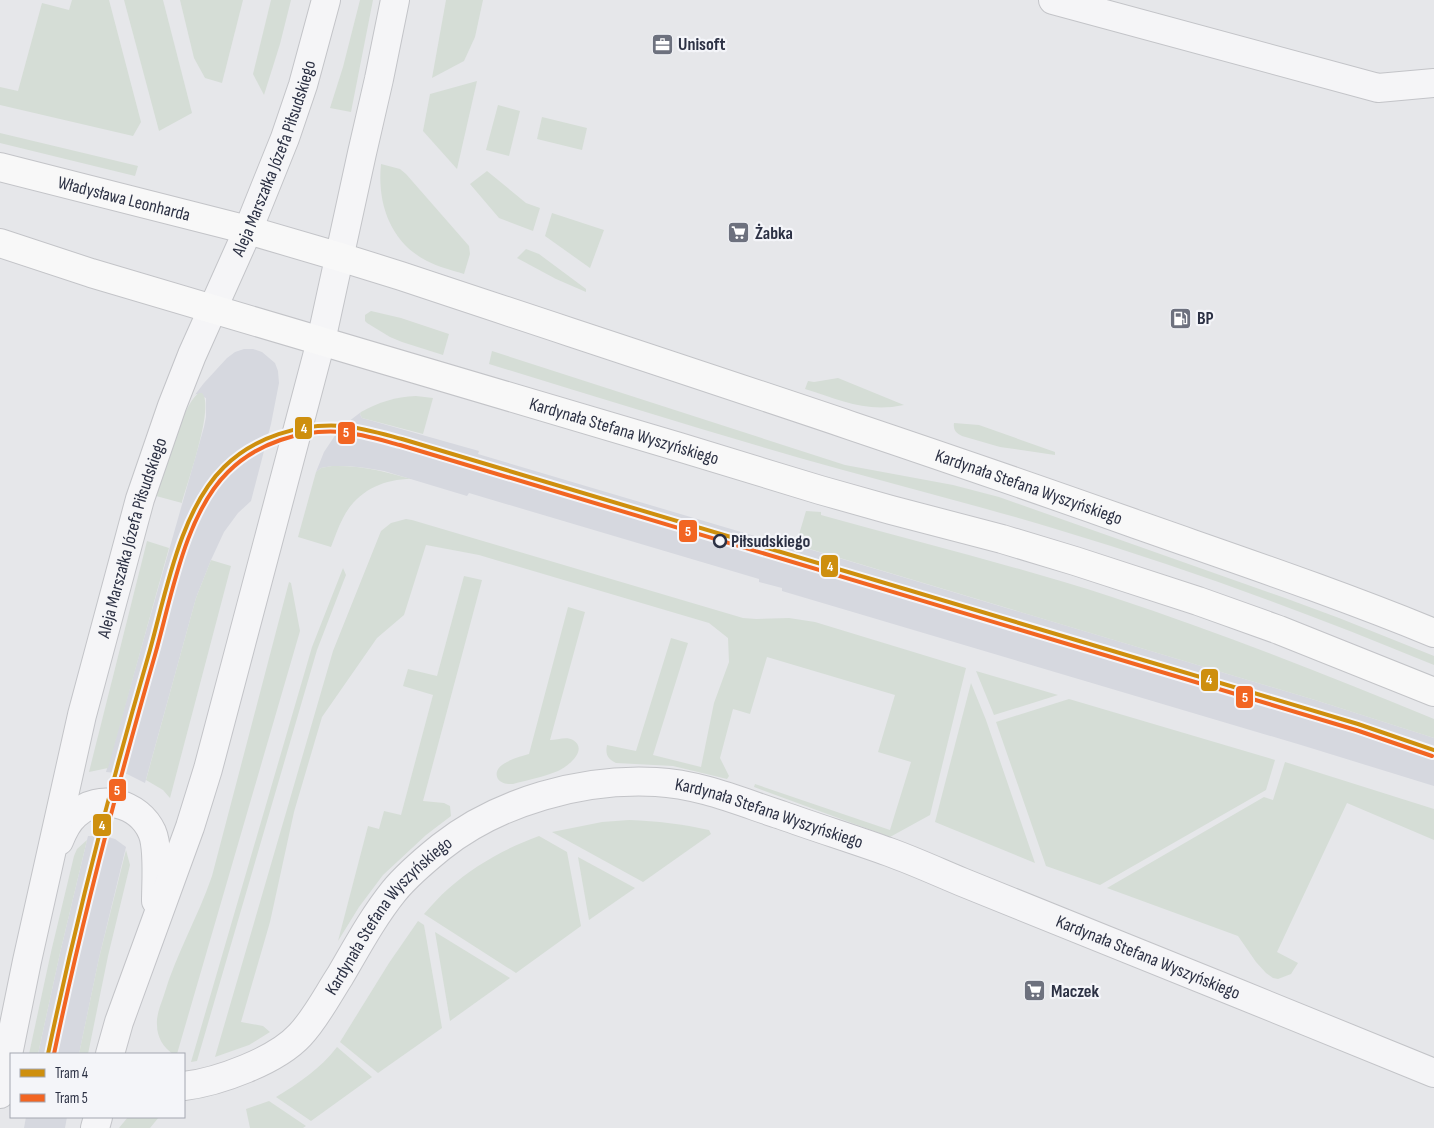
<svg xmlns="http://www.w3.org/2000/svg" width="1434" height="1128" viewBox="0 0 1434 1128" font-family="'Sofia Sans Condensed',sans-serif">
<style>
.built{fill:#d6d8df}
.green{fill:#d5ddd6}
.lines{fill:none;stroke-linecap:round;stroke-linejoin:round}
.minor-casing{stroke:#c3c4c8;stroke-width:30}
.tertiary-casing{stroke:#c3c4c8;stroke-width:30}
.secondary-casing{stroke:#c3c4c8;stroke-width:30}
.minor{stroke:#f5f5f7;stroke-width:28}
.tertiary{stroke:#f5f5f7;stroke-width:28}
.secondary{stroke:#f8f8f8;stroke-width:28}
.tram-1-casing{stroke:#f4f5f9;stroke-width:8}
.tram-2-casing{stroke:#f4f5f9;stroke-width:8}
.tram-1{stroke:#ce8f0e;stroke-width:4}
.tram-2{stroke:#f26522;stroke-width:4}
.stop-dot{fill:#f4f5f9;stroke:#2c3144;stroke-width:2.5}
.labels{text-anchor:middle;stroke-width:4.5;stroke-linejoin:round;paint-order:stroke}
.poi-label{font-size:18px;font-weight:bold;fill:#2c3144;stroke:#f4f5f9;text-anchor:start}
.street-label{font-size:18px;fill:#2c3144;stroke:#f4f5f9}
.stop-label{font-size:18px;font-weight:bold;fill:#2c3144;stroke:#f4f5f9;text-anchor:start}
.line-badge{stroke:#f4f5f9;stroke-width:2}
.badge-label{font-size:14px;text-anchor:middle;font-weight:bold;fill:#fff}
</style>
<rect width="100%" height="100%" fill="#e6e7ea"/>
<g class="built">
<polygon points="244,349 253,349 262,352 275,363 278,371 279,383 271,424 251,501 238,513 224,532 211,560 196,598 145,783 127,774 106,772 204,427 206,417 206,398 196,394 194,396 204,383 227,358 235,352"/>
<polygon points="361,412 360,414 362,418 479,451 478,454 795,548 802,550 802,547 1315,700 1434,738 1434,786 1301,745 782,591 782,588 759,582 759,579 469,493 467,496 384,471 366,468 348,466 332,466 321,468 316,472 324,452 336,434 344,425"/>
<polygon points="88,836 104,836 115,839 126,847 99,958 79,1054 38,1054 60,953"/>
<polygon points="26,1117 67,1117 65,1128 24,1128"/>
</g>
<g class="green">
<polygon points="72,0 109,0 141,122 133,136 0,105 0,87 18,91 42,3 69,10"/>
<polygon points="124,0 163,0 192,113 159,131"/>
<polygon points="180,0 243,0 222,83 205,78 194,58"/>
<polygon points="271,0 291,0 280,44 264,95 253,74"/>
<polygon points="360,0 373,0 351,112 330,108 343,67"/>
<polygon points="446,0 483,0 475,37 464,61 432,78"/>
<polygon points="477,81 457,169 423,131 430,94"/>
<polygon points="498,105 520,111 509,156 486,150"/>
<polygon points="542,117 587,128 582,150 537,139"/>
<polygon points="0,133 138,166 135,176 0,143"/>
<path d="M381,164L400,169L406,174L469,246L470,254L464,274C452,270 438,267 427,261C390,242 377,203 381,164Z"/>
<polygon points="487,171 526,203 540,208 533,231 499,218 470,184"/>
<polygon points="552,213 604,230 590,268 545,236"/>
<polygon points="526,249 539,254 586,289 586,292 556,279 517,258"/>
<polygon points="371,311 401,318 449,334 443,355 402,342 390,337 367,323 365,321 365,315"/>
<path d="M492,351L845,465L953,485L999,497L1285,598L1339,618L1434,656V665C1311,614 1186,568 1059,530C987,508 915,490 843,470C724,437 607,400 489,364Z"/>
<path d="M838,378L904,405C866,413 841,400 805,389L808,381L814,382Z"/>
<path d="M199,393H202C215,406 187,484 182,503L156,496C163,476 183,402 199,393Z"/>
<path d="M416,396L433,398L423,434L362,418L360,414L361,412C379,402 395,397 416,396Z"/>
<path d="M954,423L979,425L1055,452V455L1000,447L962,436C956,433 953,430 954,423Z"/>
<path d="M332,466C360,465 384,471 411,479C382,479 356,492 343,518C338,527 335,537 331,547L298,537L316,472L321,468Z"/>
<path d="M806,511L821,512V515C918,542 1016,566 1112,597C1221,633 1328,675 1434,719V738L1315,700L803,547L802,550L795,548Z"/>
<path d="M406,519L412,520L743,618L756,619L789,618L815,622L966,668L930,815L890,837L754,787L755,784L890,830L911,762L878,752L895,695L767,657L750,714L733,709L720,758L729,776L727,779L673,766L616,763C608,759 605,755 607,745L636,751L671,638L688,643L653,755L701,767L714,703L729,662L728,638L709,623L479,555L426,545L404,615L377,638L322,717L294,812L270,922L241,1022L263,1026L270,1032L249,1045L215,1057L333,651L381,531L391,523Z"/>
<polygon points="147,541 169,548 108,768 89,772"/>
<polygon points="211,560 231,566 170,798 163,790 146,780 196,598"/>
<polygon points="343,568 346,575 344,580 317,650 197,1061 191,1062 312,647"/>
<polygon points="464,576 482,580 423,801 444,803 450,806 451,816 426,835 383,875 359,907 338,941 368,826 379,829 384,811 401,815 433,695 403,686 408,669 437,676"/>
<path d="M289,582L291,583L300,631L177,1054H173C163,1047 157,1037 157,1025C156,1015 161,1004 164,995C176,954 198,917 212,876Z"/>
<path d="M568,607L585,612L550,740C557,740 567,736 573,740C589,750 567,767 558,771C544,777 527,780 513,784C507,784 502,784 498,779C490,764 519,757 529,754Z"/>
<polygon points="976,671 1058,695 994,715"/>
<polygon points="971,683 986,720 1035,863 935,822"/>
<polygon points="1069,699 1275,760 1266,790 1100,885 1046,866 996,722"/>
<polygon points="1285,762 1434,809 1434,840 1347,803 1277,952 1298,963 1291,974 1278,979 1273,978 1266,973 1256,962 1238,936 1107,888 1264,797 1273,800"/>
<path d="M629,820C658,821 682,824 709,830L711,834L643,882L552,832L602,822Z"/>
<path d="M539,836L567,852L581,926L516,973L424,914C432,905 440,896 448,889C475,865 506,848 539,836Z"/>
<polygon points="87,840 60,953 38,1054 29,1054 51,952 74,856 77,849"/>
<polygon points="126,850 130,865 108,956 88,1054 79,1054 99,958"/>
<polygon points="578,857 635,888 589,920"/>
<polygon points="418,921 424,925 442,1028 378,1073 340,1042 389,963"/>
<polygon points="435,932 510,978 450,1021"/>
<path d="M337,1047L372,1077L311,1121L276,1097C299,1083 320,1069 337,1047Z"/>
<polygon points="269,1101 306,1126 303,1128 250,1128 246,1109"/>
<polygon points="128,1117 159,1117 150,1128 119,1128"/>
</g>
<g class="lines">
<defs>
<g id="minor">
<polyline points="1053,0 1378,88 1434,83"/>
<path id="s1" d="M184,1086C218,1082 276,1061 300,1035C316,1018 327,996 340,976C357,947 373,917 394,891C407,875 425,860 441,847C499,801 583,778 656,782C699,784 741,802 781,815C817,828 853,839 889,852C914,861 938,872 962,882C1119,945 1277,1009 1434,1073"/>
</g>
<g id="tertiary">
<path d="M59,841C63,831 67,822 75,815C99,792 139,803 152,832C159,848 156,883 156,901"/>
<polyline points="110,1054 119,1022 190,827 208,769 321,341 362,153 379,79 395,0"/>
<path id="s2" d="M0,1094L27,961L82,715L140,499L172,406L192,355L248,230L285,138L303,85L326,0"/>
<polyline points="95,1128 98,1117"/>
</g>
<g id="secondary">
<path id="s3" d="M0,167L248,230L340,257L401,276C644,357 888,436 1130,522C1232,558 1334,592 1434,633"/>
<path id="s4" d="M0,243L91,273L679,447L820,490L891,510L1002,539L1075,561L1198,601L1279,630L1434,692"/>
</g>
</defs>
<use href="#minor" class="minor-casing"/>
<use href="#tertiary" class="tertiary-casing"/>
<use href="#secondary" class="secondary-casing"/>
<use href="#minor" class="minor"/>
<use href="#tertiary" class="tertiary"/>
<use href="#secondary" class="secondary"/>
<defs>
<path id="tram-1" d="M48,1054C76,920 110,788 148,657C165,598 179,511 224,467C254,437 300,423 343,426C363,428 383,434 402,439L1358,724L1434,750"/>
<path id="tram-2" d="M54,1054C82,920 117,787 155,655C171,599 185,514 228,472C257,443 301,429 342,432C362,434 381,440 400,445L1356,730L1432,756"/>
</defs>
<use href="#tram-1" class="tram-1-casing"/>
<use href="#tram-2" class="tram-2-casing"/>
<use href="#tram-1" class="tram-1"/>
<use href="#tram-2" class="tram-2"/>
</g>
<defs>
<symbol id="office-square" viewBox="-11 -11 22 22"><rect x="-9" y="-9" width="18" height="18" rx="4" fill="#6d717e" stroke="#f4f5f9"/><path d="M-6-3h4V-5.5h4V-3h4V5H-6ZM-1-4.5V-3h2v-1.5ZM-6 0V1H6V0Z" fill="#fff"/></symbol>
<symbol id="supermarket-square" viewBox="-11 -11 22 22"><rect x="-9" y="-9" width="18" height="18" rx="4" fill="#6d717e" stroke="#f4f5f9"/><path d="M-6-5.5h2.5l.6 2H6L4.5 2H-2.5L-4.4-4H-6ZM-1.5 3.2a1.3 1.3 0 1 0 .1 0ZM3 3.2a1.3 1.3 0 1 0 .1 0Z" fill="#fff"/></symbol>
<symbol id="fuel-square" viewBox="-11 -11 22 22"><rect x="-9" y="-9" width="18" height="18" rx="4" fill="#6d717e" stroke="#f4f5f9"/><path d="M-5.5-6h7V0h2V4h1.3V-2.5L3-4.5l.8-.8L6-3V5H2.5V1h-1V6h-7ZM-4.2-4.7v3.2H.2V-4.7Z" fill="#fff"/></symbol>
</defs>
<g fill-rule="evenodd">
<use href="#office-square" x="650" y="32" width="25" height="25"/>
<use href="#supermarket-square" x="726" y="220" width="25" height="25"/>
<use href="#fuel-square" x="1168" y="306" width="25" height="25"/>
<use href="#supermarket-square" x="1022" y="978" width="25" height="25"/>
</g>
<circle class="stop-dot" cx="720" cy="541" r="6"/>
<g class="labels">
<g class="poi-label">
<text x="678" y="50">Unisoft</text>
<text x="755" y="239">Żabka</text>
<text x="1197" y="324">BP</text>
<text x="1051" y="997">Maczek</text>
</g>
<g class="street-label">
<text dy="6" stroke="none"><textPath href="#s2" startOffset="978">Aleja Marszałka Józefa Piłsudskiego</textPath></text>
<text dy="6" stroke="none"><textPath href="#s3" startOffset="128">Władysława Leonharda</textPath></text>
<text dy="6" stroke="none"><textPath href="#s4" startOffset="652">Kardynała Stefana Wyszyńskiego</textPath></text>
<text dy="6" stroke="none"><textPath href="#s3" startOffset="1078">Kardynała Stefana Wyszyńskiego</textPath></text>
<text dy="6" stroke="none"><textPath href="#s2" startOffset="572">Aleja Marszałka Józefa Piłsudskiego</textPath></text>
<text dy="6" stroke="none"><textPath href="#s1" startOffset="712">Kardynała Stefana Wyszyńskiego</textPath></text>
<text dy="6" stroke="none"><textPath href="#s1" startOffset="278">Kardynała Stefana Wyszyńskiego</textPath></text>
<text dy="6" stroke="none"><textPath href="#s1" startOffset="1118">Kardynała Stefana Wyszyńskiego</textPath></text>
</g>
<g class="stop-label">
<text x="731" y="547">Piłsudskiego</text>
</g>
</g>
<g class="line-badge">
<rect x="294" y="416" width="19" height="24" rx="5" fill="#ce8f0e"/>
<rect x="337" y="421" width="19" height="24" rx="5" fill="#f26522"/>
<rect x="678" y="519" width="20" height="24" rx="5" fill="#f26522"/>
<rect x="820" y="554" width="19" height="24" rx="5" fill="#ce8f0e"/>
<rect x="1200" y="668" width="19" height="24" rx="5" fill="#ce8f0e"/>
<rect x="1235" y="685" width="19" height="24" rx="5" fill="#f26522"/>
<rect x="108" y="778" width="19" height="24" rx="5" fill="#f26522"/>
<rect x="92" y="813" width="20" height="24" rx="5" fill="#ce8f0e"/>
</g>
<g class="badge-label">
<text x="304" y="433">4</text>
<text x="346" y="437">5</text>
<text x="688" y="536">5</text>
<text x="830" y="571">4</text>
<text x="1209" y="684">4</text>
<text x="1245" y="702">5</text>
<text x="117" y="795">5</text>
<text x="102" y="830">4</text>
</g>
<rect x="10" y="1053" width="175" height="65" fill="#f4f5f9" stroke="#a4a7b1"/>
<rect x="20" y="1069" width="25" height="8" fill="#ce8f0e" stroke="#a4a7b1"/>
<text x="55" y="1078" font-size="15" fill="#2c3144">Tram 4</text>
<rect x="20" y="1094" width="25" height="8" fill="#f26522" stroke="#a4a7b1"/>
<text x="55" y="1103" font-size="15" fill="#2c3144">Tram 5</text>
</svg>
